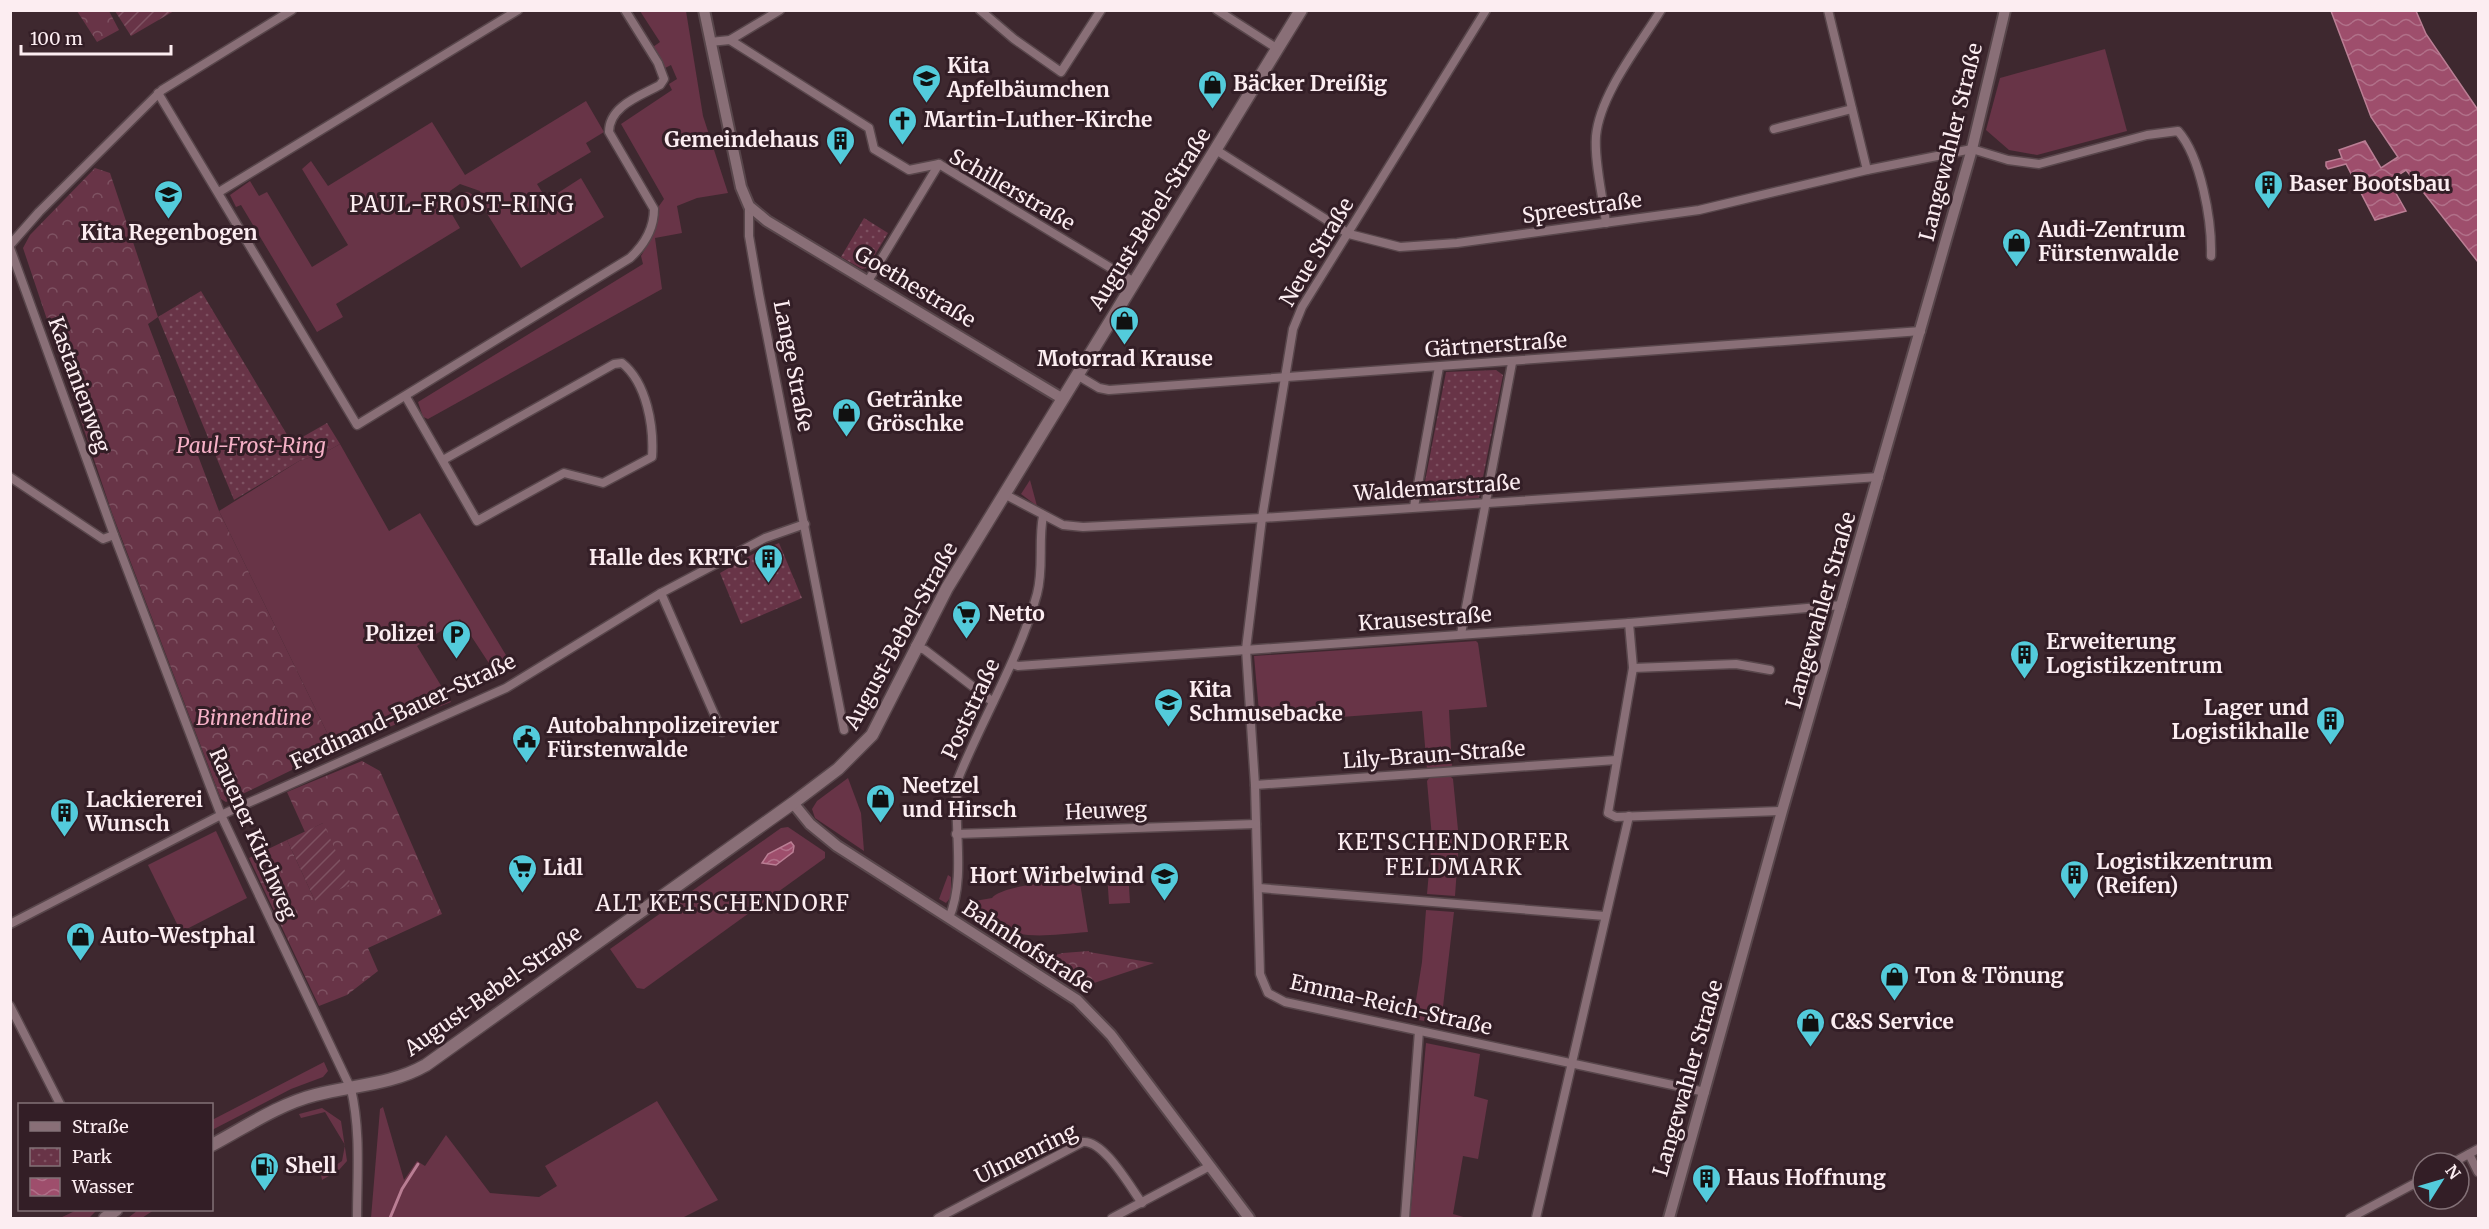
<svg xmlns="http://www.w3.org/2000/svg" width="2489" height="1229" viewBox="0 0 2489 1229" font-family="Merriweather,serif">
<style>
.grass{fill:#683447}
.forest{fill:url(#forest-crowns)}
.park{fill:url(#park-dots)}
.garden{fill:url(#garden-furrows)}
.water{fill:url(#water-waves);stroke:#ba7e94;stroke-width:1.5}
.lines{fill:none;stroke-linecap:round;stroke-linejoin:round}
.stream{stroke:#ba7e94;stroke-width:3}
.minor-casing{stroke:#58464b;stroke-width:11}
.tertiary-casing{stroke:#58464b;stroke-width:14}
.secondary-casing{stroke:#58464b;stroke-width:15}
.minor{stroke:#896f77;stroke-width:8}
.tertiary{stroke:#896f77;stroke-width:10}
.secondary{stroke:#896f77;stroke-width:12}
.labels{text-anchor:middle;stroke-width:6;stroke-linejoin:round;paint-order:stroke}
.poi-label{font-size:21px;font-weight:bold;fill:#fcedf1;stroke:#331e26;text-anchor:start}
.street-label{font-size:21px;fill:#fcedf1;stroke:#331e26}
.park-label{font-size:21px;font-style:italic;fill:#f6b1c7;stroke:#331e26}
.neighbourhood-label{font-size:22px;letter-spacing:1.5px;fill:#fcedf1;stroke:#331e26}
</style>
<defs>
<pattern id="forest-crowns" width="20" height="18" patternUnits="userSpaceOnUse" patternTransform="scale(1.5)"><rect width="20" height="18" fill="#683447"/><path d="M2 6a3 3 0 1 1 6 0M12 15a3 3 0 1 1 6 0" fill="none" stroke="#7e5262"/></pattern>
<pattern id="park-dots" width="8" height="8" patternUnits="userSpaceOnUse" patternTransform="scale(1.5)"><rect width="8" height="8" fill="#683447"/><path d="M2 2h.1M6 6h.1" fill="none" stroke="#7e5262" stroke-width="1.8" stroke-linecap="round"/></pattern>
<pattern id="garden-furrows" width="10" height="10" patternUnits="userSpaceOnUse" patternTransform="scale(1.5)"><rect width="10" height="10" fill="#683447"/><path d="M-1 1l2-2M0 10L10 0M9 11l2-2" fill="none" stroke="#7e5262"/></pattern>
<pattern id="water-waves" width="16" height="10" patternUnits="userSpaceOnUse" patternTransform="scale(1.5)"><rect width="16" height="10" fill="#9e4e6c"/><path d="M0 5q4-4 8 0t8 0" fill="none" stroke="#b17089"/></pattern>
</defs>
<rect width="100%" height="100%" fill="#3e282f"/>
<g class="grass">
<path d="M640,11H686L703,116L728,193L697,198L677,206L682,233L655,238L662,289L428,419L423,417L418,402L643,264L641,256C650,240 660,225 659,206L664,199L621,124L672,90L669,84L677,79L671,65L665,68L653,47L660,42Z"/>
<polygon points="2105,49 2127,131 2037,155 2009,150 1986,130 2000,78"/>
<polygon points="586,101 604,132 586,143 591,152 537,184 547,200 581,178 604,217 521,268 486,212 480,191 460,184 450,191 446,204 460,228 336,304 343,317 317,332 241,205 236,207 230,195 250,181 259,196 267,192 312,267 348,245 302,169 311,161 328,186 432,122 465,175"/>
<circle cx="466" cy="201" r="9"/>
<polygon points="340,444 389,531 420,513 515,670 496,674 460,619 417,646 451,702 335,749 219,511 299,461 324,453"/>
<polygon points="1030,480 1037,506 1021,494"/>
<polygon points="1476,641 1478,643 1487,707 1449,710 1452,767 1427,769 1422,711 1260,723 1254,656"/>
<polygon points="1449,775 1453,779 1459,840 1455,896 1427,894 1432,838 1427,781 1430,777"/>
<polygon points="848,778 861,813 864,851 815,818 812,809 817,801"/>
<polygon points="788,827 825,852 825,858 644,989 637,988 610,949 781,828"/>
<polygon points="216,831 247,898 181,932 148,865"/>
<polygon points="1128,871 1130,903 1109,904 1107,872"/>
<polygon points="948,875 951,877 951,897 946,903 939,899"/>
<path d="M1079,877L1088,932C1039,936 1021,941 975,918L969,902L992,898C1001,886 1062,880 1079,877Z"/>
<polygon points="1426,910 1454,912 1441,1024 1413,1019 1422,962"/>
<polygon points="1426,1043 1480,1054 1474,1096 1488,1100 1478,1159 1463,1156 1453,1214 1467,1218 1410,1218"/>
<polygon points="324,1062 328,1071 323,1077 291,1089 212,1130 212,1120"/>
<polygon points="657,1101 718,1200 682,1218 371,1218 380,1109 383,1107 404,1180 417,1161 425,1166 446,1135 490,1193 539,1197 557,1186 545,1166"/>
<polygon points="322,1108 341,1121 347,1161 339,1170 322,1180 321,1175 342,1161 345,1145 325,1112 301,1118 299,1114"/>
<polygon points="77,1210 97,1210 89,1218 60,1218"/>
<polygon points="138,1210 154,1210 142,1218 128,1218"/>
</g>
<g class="forest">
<polygon points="77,11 109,11 119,30 97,42"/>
<polygon points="95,168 110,173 158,317 148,324 219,511 335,749 226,802 221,799 112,513 23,248 30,235"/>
<polygon points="362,761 380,771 442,914 368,948 378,971 347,995 319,1006 249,858 287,840 315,901 323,823 305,832 287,792"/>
<polygon points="1089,951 1089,952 1154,963 1076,989 1034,961 1063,953"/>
</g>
<g class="park">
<polygon points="864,218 888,233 867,268 862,269 841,257"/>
<polygon points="201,291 292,443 327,423 340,444 324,453 299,461 234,500 158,317"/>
<polygon points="1496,370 1503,375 1479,498 1430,501 1423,492 1446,372"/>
<polygon points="779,543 802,598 741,624 720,573 753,554"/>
</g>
<g class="garden">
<polygon points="115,11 174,11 131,36"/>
<polygon points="323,823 351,884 315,901 287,840"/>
</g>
<g class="water">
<polygon points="2331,11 2416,11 2426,34 2478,110 2478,262 2406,170 2389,181 2406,211 2375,220 2346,164 2328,169 2326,166 2326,162 2342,158 2339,150 2365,141 2381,168 2398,157 2371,117"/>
<polygon points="791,842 794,846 793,852 776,865 762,863 768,854"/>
</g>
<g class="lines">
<polyline class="stream" points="390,1218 402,1189 418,1164"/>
<defs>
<g id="minor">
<polyline points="980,10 1014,39 1061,72 1101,10"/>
<polyline points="1217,10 1278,49"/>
<polyline points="1486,10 1302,307 1293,329 1262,518 1246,649 1255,785 1260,974 1268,993 1285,1002 1705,1092"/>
<polyline points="1828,10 1867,170"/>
<polyline points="730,40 869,128 874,149 909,170 939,164 1134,282"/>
<polyline points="710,42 730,40 780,10"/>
<path d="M158,93L357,425L630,258C644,245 654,229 654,209L609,132C609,106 640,96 660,85L664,79L658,63L625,10"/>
<polyline points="1774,129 1852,109"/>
<path d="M1216,150L1349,234L1400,247L1457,243L1699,210L1867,170L1972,149L2008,160L2039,164L2147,135L2178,131C2201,157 2212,221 2211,256"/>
<polyline points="219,192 518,10"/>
<polyline points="749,206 749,236 759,294 844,730"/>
<path d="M1606,223C1603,197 1594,162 1596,136C1600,94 1639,46 1661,10"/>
<polyline points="10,245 39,212 162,90 292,10"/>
<path d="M10,248L114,535L221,815L351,1089C361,1132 357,1175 357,1218"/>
<polyline points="868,281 939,164"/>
<polyline points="1077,375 1099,388 1109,390 1921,331"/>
<path d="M406,397L477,521L564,473L603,483L652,457C654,427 647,383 622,363L614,364L443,460"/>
<polyline points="10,477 103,539 114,535"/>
<polyline points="1004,494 1063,525 1083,527 1262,518 1879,477"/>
<polyline points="1414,507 1439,367"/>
<polyline points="661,593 722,732"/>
<polyline points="1629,623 1633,668 1608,813 1616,817 1782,811"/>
<polyline points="1461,634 1512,363"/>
<polyline points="915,646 925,650 993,702"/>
<polyline points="1012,664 1018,666 1629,623 1842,605"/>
<polyline points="1633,668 1736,664 1770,670"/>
<polyline points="1255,785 1616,760"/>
<polyline points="956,834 1256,824"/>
<polyline points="1259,888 1605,916"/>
<path d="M949,918C967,875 952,825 958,779C983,717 1019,659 1037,594C1044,568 1038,542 1043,516"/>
<polyline points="10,924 221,815 506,688 661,593 765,538 805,524"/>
<polyline points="10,1006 60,1104"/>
<polyline points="2469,1154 2478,1172"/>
<polyline points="2452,1163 2478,1149"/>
<path d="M938,1218L1083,1142C1104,1140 1130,1187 1142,1203"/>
<polyline points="1112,1218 1210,1166"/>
<polyline points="1405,1218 1419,1031"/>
<polyline points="1536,1218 1629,816"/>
<polyline points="2350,1218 2423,1179"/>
</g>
<g id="tertiary">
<polyline points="704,10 741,187 749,206 767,221 1063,399"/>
<polyline points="793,803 810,824 837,846 1077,1000 1111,1035 1249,1218"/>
<polyline points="1669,1218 1782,811 1972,149 2005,10"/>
</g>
<g id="secondary">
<path d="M212,1145C244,1128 279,1104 315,1095C353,1085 391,1085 426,1065L793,803L838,769L872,735L947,588L1301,10"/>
<polyline points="105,1218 116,1210"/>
</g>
</defs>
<use href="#minor" class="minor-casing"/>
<use href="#tertiary" class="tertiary-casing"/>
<use href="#secondary" class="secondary-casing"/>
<use href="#minor" class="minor"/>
<use href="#tertiary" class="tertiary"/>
<use href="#secondary" class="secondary"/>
</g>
<defs>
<symbol id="school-pin" viewBox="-11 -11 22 30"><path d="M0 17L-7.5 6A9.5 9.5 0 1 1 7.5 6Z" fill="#53cbdb" stroke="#331e26"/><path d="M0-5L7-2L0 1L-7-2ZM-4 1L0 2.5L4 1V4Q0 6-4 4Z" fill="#111"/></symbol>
<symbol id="shop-pin" viewBox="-11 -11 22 30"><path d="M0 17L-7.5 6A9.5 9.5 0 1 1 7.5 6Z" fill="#53cbdb" stroke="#331e26"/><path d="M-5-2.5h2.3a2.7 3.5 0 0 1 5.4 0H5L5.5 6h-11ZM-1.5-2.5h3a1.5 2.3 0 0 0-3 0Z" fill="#111"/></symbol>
<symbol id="church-pin" viewBox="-11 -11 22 30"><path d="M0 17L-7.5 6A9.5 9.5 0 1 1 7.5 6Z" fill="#53cbdb" stroke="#331e26"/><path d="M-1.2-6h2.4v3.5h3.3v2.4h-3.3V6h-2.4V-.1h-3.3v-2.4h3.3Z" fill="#111"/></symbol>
<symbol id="building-pin" viewBox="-11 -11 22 30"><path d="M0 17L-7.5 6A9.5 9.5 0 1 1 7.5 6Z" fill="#53cbdb" stroke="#331e26"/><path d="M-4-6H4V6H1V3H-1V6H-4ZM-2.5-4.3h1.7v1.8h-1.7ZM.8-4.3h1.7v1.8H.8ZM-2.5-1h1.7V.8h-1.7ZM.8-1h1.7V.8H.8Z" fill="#111"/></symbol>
<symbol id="supermarket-pin" viewBox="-11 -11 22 30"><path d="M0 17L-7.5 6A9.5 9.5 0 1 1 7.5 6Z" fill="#53cbdb" stroke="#331e26"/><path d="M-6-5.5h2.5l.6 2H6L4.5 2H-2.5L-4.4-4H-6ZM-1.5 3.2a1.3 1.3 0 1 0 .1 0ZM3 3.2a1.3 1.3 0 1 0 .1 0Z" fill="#111"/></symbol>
<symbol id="parking-pin" viewBox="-11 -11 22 30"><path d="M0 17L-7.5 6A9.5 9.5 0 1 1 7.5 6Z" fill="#53cbdb" stroke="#331e26"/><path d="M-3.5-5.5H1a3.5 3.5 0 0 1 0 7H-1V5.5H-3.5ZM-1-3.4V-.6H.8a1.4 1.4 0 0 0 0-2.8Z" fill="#111"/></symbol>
<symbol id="civic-pin" viewBox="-11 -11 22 30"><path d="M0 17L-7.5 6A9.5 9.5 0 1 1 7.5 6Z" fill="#53cbdb" stroke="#331e26"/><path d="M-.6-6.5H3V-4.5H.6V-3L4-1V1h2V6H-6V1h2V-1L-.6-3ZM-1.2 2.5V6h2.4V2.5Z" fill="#111"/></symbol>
<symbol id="fuel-pin" viewBox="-11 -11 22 30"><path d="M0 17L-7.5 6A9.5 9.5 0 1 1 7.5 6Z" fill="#53cbdb" stroke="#331e26"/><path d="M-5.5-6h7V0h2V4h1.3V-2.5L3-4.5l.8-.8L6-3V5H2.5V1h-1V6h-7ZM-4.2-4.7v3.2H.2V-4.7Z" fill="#111"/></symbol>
</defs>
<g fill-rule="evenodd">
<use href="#school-pin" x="910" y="62" width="33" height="45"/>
<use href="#shop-pin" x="1196" y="68" width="33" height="45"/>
<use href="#church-pin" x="886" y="104" width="33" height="45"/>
<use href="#building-pin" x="824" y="124" width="33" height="45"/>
<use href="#building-pin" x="2252" y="168" width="33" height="45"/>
<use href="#school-pin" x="152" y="178" width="33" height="45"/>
<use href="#shop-pin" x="2000" y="226" width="33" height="45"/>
<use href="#shop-pin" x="1108" y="304" width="33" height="45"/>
<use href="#shop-pin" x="830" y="396" width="33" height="45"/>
<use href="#building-pin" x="752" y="542" width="33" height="45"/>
<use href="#supermarket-pin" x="950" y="598" width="33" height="45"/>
<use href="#parking-pin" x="440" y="618" width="33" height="45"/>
<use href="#building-pin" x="2008" y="638" width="33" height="45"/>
<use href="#school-pin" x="1152" y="686" width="33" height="45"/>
<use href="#building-pin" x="2314" y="704" width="33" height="45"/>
<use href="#civic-pin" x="510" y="722" width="33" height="45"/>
<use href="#shop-pin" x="864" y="782" width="33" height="45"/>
<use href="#building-pin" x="48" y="796" width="33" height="45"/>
<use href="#supermarket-pin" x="506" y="852" width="33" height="45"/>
<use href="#building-pin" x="2058" y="858" width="33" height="45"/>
<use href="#school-pin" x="1148" y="860" width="33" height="45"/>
<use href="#shop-pin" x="64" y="920" width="33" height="45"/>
<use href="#shop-pin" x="1878" y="960" width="33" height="45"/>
<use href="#shop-pin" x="1794" y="1006" width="33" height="45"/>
<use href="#fuel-pin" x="248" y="1150" width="33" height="45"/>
<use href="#building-pin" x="1690" y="1162" width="33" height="45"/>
</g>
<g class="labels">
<g class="poi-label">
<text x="947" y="73">Kita<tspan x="947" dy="24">Apfelbäumchen</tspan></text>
<text x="1233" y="91">Bäcker Dreißig</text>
<text x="924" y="127">Martin-Luther-Kirche</text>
<text x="819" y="147" text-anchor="end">Gemeindehaus</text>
<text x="2289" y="191">Baser Bootsbau</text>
<text x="2038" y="237">Audi-Zentrum<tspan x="2038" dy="24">Fürstenwalde</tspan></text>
<text x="169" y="240" text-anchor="middle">Kita Regenbogen</text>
<text x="1125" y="366" text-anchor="middle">Motorrad Krause</text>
<text x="867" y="407">Getränke<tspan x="867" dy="24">Gröschke</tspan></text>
<text x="748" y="565" text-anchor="end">Halle des KRTC</text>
<text x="988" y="621">Netto</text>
<text x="435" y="641" text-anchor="end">Polizei</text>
<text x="2046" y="649">Erweiterung<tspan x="2046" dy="24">Logistikzentrum</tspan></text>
<text x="1189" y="697">Kita<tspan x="1189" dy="24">Schmusebacke</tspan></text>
<text x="2309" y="715" text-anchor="end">Lager und<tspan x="2309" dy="24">Logistikhalle</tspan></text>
<text x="547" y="733">Autobahnpolizeirevier<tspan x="547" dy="24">Fürstenwalde</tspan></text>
<text x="902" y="793">Neetzel<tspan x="902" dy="24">und Hirsch</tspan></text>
<text x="86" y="807">Lackiererei<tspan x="86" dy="24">Wunsch</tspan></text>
<text x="2096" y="869">Logistikzentrum<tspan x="2096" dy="24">(Reifen)</tspan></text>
<text x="543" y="875">Lidl</text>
<text x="1144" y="883" text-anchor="end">Hort Wirbelwind</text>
<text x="101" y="943">Auto-Westphal</text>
<text x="1915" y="983">Ton &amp; Tönung</text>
<text x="1831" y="1029">C&amp;S Service</text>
<text x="285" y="1173">Shell</text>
<text x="1727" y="1185">Haus Hoffnung</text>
</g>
<g class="street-label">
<text transform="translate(1951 142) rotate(-76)" y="7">Langewahler Straße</text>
<text transform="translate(1012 190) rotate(30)" y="7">Schillerstraße</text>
<text transform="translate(1582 208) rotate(-8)" y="7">Spreestraße</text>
<text transform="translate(1150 219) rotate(-58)" y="7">August-Bebel-Straße</text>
<text transform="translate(1317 252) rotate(-59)" y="7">Neue Straße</text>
<text transform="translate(915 287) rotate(31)" y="7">Goethestraße</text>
<text transform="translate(1496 345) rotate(-4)" y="7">Gärtnerstraße</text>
<text transform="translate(793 366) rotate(79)" y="7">Lange Straße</text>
<text transform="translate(79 385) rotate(70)" y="7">Kastanienweg</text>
<text transform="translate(1437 488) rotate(-4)" y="7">Waldemarstraße</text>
<text transform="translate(1821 610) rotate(-74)" y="7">Langewahler Straße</text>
<text transform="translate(1425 619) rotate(-4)" y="7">Krausestraße</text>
<text transform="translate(901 636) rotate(-61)" y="7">August-Bebel-Straße</text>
<text transform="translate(971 709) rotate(-65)" y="7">Poststraße</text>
<text transform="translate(403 712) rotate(-25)" y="7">Ferdinand-Bauer-Straße</text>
<text transform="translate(1434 755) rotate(-4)" y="7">Lily-Braun-Straße</text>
<text transform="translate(1106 811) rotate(-2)" y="7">Heuweg</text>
<text transform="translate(253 834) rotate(66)" y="7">Rauener Kirchweg</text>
<text transform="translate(1028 947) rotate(33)" y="7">Bahnhofstraße</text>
<text transform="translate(493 991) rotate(-35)" y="7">August-Bebel-Straße</text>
<text transform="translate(1391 1005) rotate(13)" y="7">Emma-Reich-Straße</text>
<text transform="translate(1688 1078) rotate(-74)" y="7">Langewahler Straße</text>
<text transform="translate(1026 1154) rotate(-26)" y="7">Ulmenring</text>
</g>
<g class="park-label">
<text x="251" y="453">Paul-Frost-Ring</text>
<text x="254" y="725">Binnendüne</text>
</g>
<g class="neighbourhood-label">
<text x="462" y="212">PAUL-FROST-RING</text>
<text x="1454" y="850">KETSCHENDORFER<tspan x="1454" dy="25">FELDMARK</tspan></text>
<text x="723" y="911">ALT KETSCHENDORF</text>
</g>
</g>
<rect width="2489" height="1229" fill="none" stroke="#fcedf1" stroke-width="24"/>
<rect x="18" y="1103" width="195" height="108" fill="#331e26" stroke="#837177" stroke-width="1.5"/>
<rect x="30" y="1122" width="30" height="9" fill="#896f77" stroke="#837177" stroke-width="1.5"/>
<text x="72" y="1133" font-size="18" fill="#fcedf1">Straße</text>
<rect x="30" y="1148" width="30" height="18" fill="url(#park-dots)" stroke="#837177" stroke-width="1.5"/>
<text x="72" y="1163" font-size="18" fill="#fcedf1">Park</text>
<rect x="30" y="1178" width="30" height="18" fill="url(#water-waves)" stroke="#837177" stroke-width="1.5"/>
<text x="72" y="1193" font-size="18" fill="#fcedf1">Wasser</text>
<g transform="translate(2441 1181) rotate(53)"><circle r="28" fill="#331e26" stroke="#837177" stroke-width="1.5"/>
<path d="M0-4.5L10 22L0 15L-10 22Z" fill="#53cbdb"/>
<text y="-9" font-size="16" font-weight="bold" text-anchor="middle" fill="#fcedf1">N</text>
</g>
<path d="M21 45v9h150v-9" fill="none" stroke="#fcedf1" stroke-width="3"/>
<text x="30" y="45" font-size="18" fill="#fcedf1" stroke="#331e26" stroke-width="4.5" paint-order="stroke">100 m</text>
</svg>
